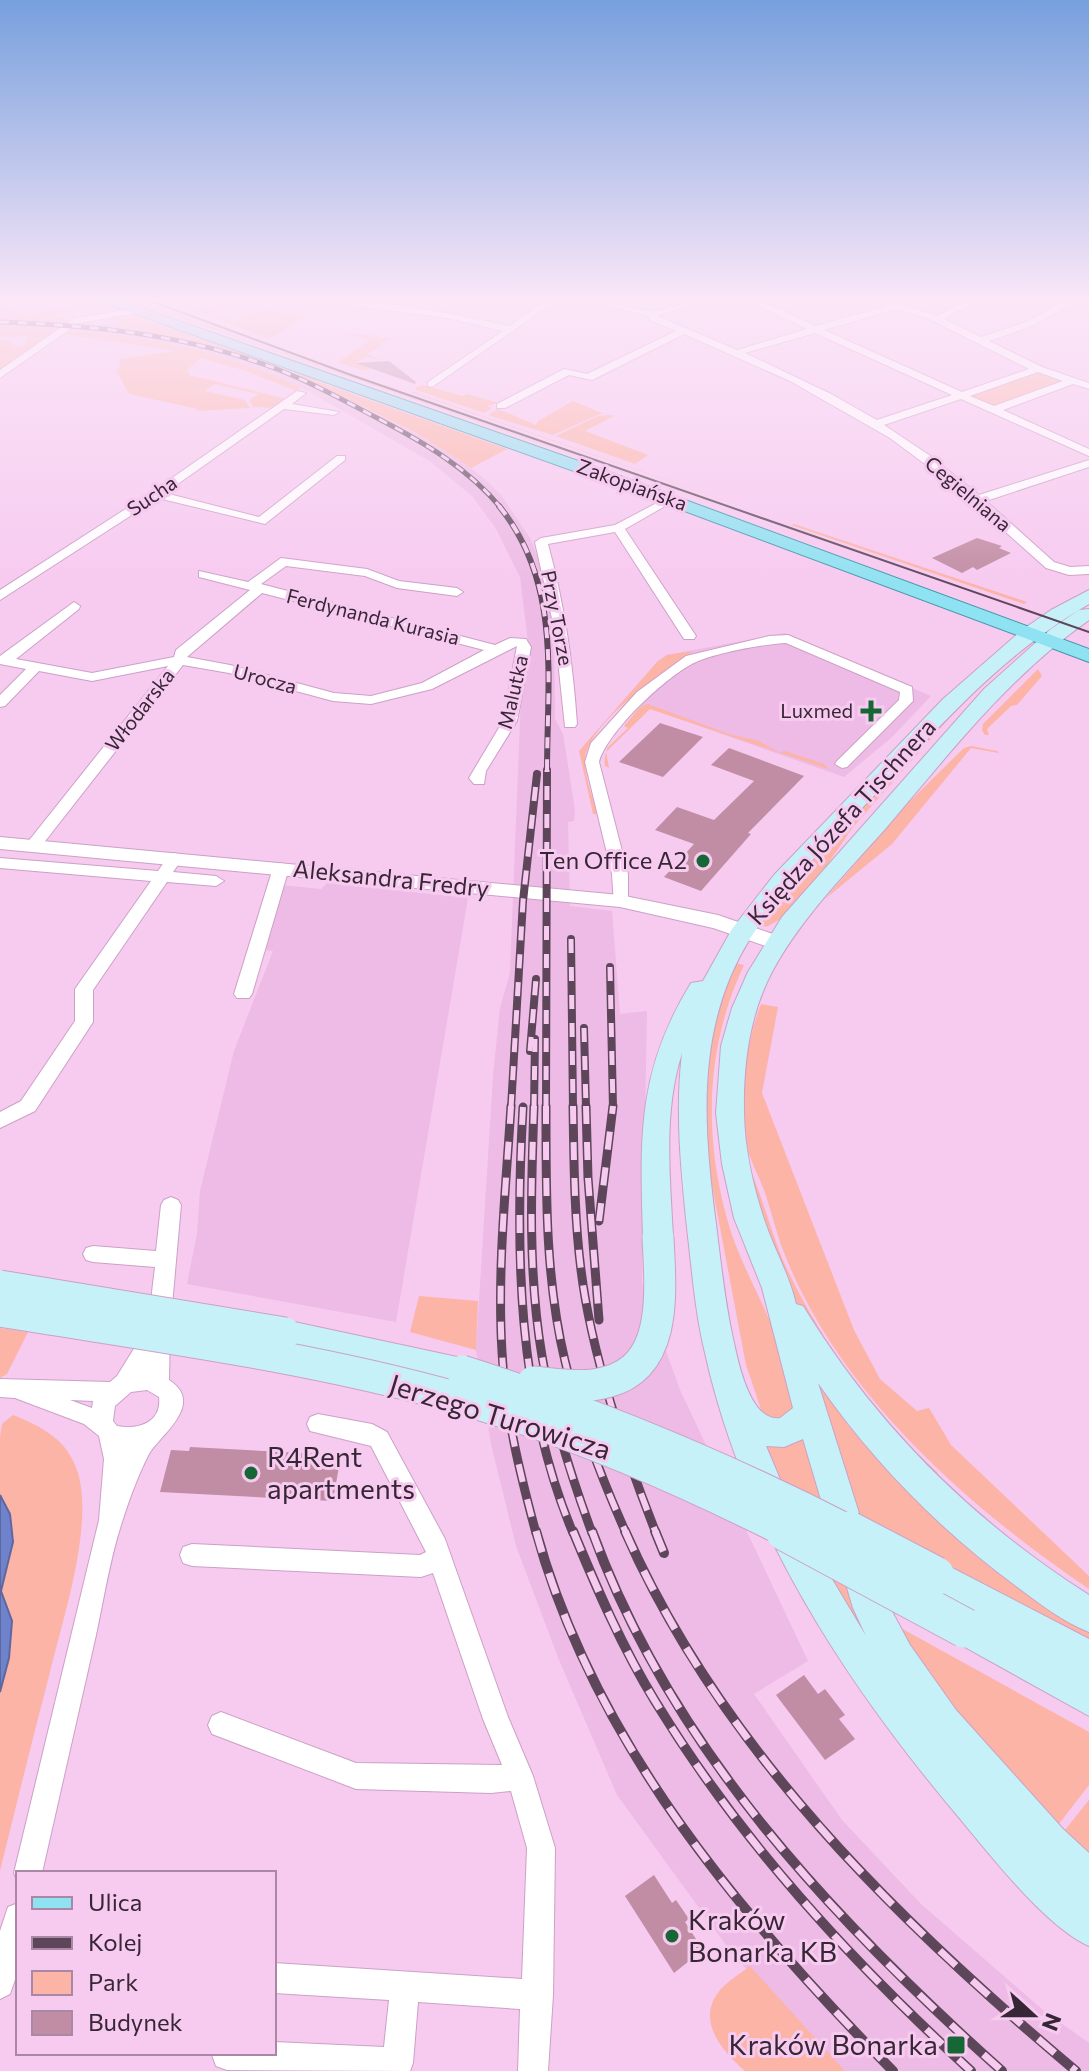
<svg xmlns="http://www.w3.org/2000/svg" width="1089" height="2071" viewBox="0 0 1089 2071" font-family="Commissioner,sans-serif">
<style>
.built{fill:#edbbe5}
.green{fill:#fcb4a6}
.water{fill:#6f83cd;stroke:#5e679f;stroke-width:2}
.building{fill:#c18da4}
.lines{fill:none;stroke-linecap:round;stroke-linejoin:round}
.minor-casing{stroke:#cca1c6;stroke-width:2}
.tertiary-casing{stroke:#cca1c6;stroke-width:2}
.secondary-casing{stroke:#cca1c6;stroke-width:2}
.primary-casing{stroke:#3f94a9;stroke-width:2}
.minor{fill:#fff;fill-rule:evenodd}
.tertiary{fill:#fff;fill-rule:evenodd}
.secondary{fill:#c7f1f8;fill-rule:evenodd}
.primary{fill:#8fe2f1;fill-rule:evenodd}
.tram{stroke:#5d465a;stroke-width:2}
.rail-far4-casing{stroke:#5d465a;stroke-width:5}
.rail-far3-casing{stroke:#5d465a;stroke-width:6}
.rail-far2-casing{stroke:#5d465a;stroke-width:8}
.rail-far1-casing{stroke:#5d465a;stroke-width:9}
.rail-casing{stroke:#5d465a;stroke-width:10}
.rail-far4{stroke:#f7caf0;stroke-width:3;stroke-dasharray:9;stroke-linecap:butt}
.rail-far3{stroke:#f7caf0;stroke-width:4;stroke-dasharray:11;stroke-linecap:butt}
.rail-far2{stroke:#f7caf0;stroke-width:5;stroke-dasharray:14;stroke-linecap:butt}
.rail-far1{stroke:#f7caf0;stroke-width:6;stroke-dasharray:18;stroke-linecap:butt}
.rail{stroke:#f7caf0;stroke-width:7;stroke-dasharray:22;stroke-linecap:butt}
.secondary-bridge-far1-casing{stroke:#cca1c6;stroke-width:33;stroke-linecap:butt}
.secondary-bridge-casing{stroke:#cca1c6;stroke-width:41;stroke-linecap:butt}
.secondary-bridge-far1{stroke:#c7f1f8;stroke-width:31}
.secondary-bridge{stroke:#c7f1f8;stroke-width:39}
.poi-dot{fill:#176635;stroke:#f7caf0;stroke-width:3}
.labels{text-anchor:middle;stroke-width:6;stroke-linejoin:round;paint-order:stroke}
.far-street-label{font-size:20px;fill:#372635;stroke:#f7caf0}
.far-poi-label{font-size:20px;fill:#372635;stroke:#f7caf0;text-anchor:end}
.street-label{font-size:24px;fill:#372635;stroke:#f7caf0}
.poi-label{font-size:24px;fill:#372635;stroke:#f7caf0;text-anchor:end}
.near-street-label{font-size:28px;fill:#372635;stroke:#f7caf0}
.near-poi-label{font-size:28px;fill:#372635;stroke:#f7caf0;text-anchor:start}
</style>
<rect width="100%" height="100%" fill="#f7caf0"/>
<g class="built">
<polygon points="105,318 123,322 141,331 242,354 299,375 416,434 471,468 487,481 501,495 530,538 543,570 554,616 555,719 563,734 575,810 574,821 568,822 570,906 612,911 620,1014 647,1011 642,1284 680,1390 808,1661 754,1694 842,1820 921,1904 1043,2010 1089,2043 1089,2071 832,2071 726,1945 617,1795 559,1660 516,1546 491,1444 476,1350 493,1076 500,1008 510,973 521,696 529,650 520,577 496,529 473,497 431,462 310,392 271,376 176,350 64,334 59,329 0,325 0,321 75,325"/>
<polygon points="785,633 931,696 891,738 844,777 625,700 657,662 667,655"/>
<polygon points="327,883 468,898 396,1322 187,1284 197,1234 200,1191 234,1051 273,951 261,949 281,885 321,889"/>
</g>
<g class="green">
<path d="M187,298L201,299L191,306L208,309L236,322C258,304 282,313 306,316L270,339L181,305L189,303L187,301L177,303L167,300L181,302Z"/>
<polygon points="0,300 5,309 28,315 67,307 75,311 52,314 70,320 65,324 0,321"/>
<polygon points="154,304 250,341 753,518 178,317 171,314 174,312"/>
<polygon points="131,315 292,369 211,345 127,329 119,326 122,322 104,321"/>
<polygon points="0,325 59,329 0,371 0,340 10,341 12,345 19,347 29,341 26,339 28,336 0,337"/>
<path d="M67,331C144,335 230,353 301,388L296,391L246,371L201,358L187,370L190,375L286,399L273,408L253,407L250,400L258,394L215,384L204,391L245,400L250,408L196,411L198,409L129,394L117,372L112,373L120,368L119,359L177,351L64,334Z"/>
<polygon points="345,333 391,338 379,344 382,346 367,354 381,360 368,357 356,362 370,368 364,371 338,362 371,340"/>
<polygon points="293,372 315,377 316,381 507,449 471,468 416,433"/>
<polygon points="1036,372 1065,381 995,407 971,396"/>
<polygon points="422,385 463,396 467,394 499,403 487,406 492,408 484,413 414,389"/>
<polygon points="414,392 762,513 411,392"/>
<polygon points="573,401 602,413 553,435 488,415 498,409 536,425 538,421"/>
<polygon points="612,415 614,416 585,431 648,455 635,464 556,436 598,416"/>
<polygon points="794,524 1027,602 1024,604 791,525"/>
<path d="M693,651C664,671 589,722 585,759C584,776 593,797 597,814H593L579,751L657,662L667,655Z"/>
<polygon points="1038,669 1042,676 1017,705 1011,706 987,729 989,735 985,735 982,730 983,724"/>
<path d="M648,704L729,734L759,741L779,752L785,751L824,764L828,769L840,773L650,709L606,752L609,768L605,766C604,760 605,753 608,747L628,728L624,726L640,707Z"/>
<polygon points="949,714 952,715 853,827 825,868 784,917 768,926 758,927 793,882"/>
<polygon points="971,746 997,751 999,753 971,748 892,844 825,899 903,808 964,748"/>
<path d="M734,963L744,965C704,1050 703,1143 731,1232C744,1271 766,1306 779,1345C786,1366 791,1388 797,1409L780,1422L763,1415L746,1365L701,1127L710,1030Z"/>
<path d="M761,1004L778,1007L762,1093L854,1330L880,1379L917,1411L929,1408L951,1445L1089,1576V1589C964,1504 835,1390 781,1245C775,1228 771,1210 765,1193C760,1178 751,1163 747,1147C737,1103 745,1046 761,1004Z"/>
<path d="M750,1169C764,1201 772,1236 786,1267C823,1345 875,1415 938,1473L934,1477L908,1455L804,1319L770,1248Z"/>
<polygon points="419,1296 478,1301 476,1350 410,1332"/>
<polygon points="0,1328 28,1332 7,1374 0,1378"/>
<polygon points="805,1362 1089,1631 1089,1641 851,1515"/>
<path d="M13,1415C43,1427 68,1440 78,1473C94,1527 62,1621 49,1676C32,1741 16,1806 0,1871V1692L9,1658L12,1621L1,1591L7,1568L9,1514L0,1495V1437L2,1424Z"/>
<polygon points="804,1437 878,1646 858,1633 760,1439"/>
<polygon points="890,1622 1089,1732 1089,1785 1055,1829 987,1754"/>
<polygon points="1089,1800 1089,1867 1061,1835"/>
<path d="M750,1966L845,2071H745C722,2051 695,2020 720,1990C728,1981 741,1973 750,1966Z"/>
</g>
<polygon class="water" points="0,1495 10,1514 13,1542 1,1591 12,1621 9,1658 0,1692"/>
<g class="building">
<polygon points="389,361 416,382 415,384 356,363"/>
<polygon points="977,538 1002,546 999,548 1011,553 977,570 973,567 962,573 932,558"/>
<polygon points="660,723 703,737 663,777 619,762"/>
<polygon points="729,748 804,776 748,833 751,834 701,891 664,877 694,844 655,830 677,807 714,820 754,781 711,765"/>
<polygon points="190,1447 341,1455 333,1501 160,1492 171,1450 189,1451"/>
<polygon points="804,1675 818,1694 825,1689 845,1715 839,1719 855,1739 825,1760 776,1695"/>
<polygon points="654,1875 672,1903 676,1900 689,1919 685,1922 703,1950 674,1973 625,1896"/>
</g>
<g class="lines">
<defs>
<g id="minor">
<polygon points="198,298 208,298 204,301"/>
<path d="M297,298C368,298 439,310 509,326L550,298H560L432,387L428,386V382L503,331L447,318Z"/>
<path d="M581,298C605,298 626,309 649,311C669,312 691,298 711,298L657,316L737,350L807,329L742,298H754L816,326L887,306L868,298H882L937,316L971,298H982L944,319L981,337L1026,322L1070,298H1081L1032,326L989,341L1042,367L1089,383V389L1073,384L1003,410L1089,449V456L961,399L884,425L929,455L979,495L1089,460V467L986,501L1054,562L1070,567L1089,566V574L1069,575L1046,568L953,485L890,438L790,381L684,334L592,380L569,375L505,408H497V404L564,369L587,374L676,331L650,320L648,316ZM897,309L927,318L1029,369L962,392L824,330ZM815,333L952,395L877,420L831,394L745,353ZM1038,372L1063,381L994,406L970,396Z"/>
<polygon points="134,308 139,311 137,313 79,323 0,378 0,370 73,319"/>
<polygon points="297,391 306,393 292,404 339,412 334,415 284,409 165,493 259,517 337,456 345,456 345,460 265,524 158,498 0,600 0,590 152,492"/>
<path d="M670,496L676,499L674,501L625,529L696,636L694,639H684L615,532L548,544C564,603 573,663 577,724L575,727H565L555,632L535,542L541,538L615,525Z"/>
<path d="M281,558L367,569L399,581L457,588L463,592L457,596L397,588L365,576L286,566L261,584L495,645L510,638L526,639L531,647L517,721L486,771L484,784H474L469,778L503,721L517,646L432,689L371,704L333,701L229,673L183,665L39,849H27L25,846L27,843L168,666L92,681L39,671L5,706L0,707V695L26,669L0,664V656L74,602L80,606L79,609L16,659L92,673L174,657L176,650L250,590L199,577V571L248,582ZM262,593L484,650L422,683L371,696L334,693L230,665L187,657Z"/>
<path d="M788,635L912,687L913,701L847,767L842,768L835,764L837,761L899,700L900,692L786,643C764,644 716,653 696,662C667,675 607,732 599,762L628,874V901L626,905H614L612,874L585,762L591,743L637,692L686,656L769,636Z"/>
<polygon points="175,853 183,858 173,872 216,876 224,881 216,886 167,882 93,990 93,1022 35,1111 0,1128 0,1112 21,1101 75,1021 75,989 151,881 0,868 0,858 158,871 169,855"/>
<polygon points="281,863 289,868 252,994 249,998 237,998 234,994 273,868"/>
<path d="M171,1197L178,1200L181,1205L170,1328L169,1380C206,1404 160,1435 149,1454C138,1475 129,1500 122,1522C110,1558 104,1598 96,1635C78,1714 60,1794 42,1873H18V1883L14,1873L99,1520L104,1459L99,1436L84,1424L15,1398L0,1397V1379L110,1382L117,1376L148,1326L155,1267L93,1262L86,1260L83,1254L86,1248L93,1246L156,1251L161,1205L164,1200ZM147,1390L159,1397C162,1423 138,1430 117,1426L113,1421L115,1406L131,1392ZM70,1400L93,1401L92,1408Z"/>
<polygon points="318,1414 372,1424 387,1432 445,1539 508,1717 533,1776 555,1848 553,1995 548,2071 518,2071 520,2009 418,2002 413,2063 410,2071 227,2070 216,2066 212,2055 274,2053 274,2042 384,2047 389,2000 274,1993 274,1963 522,1979 527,1848 511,1791 491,1793 356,1789 212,1734 208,1725 212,1716 221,1712 356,1763 502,1765 483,1719 433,1573 421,1577 192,1566 183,1563 180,1555 183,1547 192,1544 420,1555 426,1552 371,1446 310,1431 307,1424 310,1417"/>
<polygon points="18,1903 18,1971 10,1994 0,1999 0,1931 8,1907"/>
</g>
<polygon id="tertiary" points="0,837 620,895 718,915 784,938 787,943 777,950 713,928 620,907 0,849"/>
<g id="secondary">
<path d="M1089,590V604C1009,650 949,716 886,783C840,832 788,880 751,937C695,1026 703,1124 716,1224C721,1264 725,1304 734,1343C739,1366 751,1422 780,1418L793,1408L762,1288L734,1218L722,1164L716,1113L721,1046L732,1008L748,972L782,917L984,689L1051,629L1079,610L1089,609V620C1009,676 949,754 886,828C846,873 802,917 773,970C750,1013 743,1063 744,1111C744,1146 753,1186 764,1219C773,1247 789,1274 796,1304L803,1306C876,1425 971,1520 1089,1595V1632C1063,1622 1039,1603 1016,1586C939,1529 873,1462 818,1383L887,1602L910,1645L956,1710L1063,1829L1089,1853V1946C1047,1928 991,1856 961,1820C846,1684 744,1529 705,1353C695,1312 692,1270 687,1228C681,1170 675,1112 682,1053C663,1112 670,1177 673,1237L668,1245L658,1249L648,1245L643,1237C640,1137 637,1071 691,983L703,981L732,929L774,875L943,699L1022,630L1051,610ZM803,1439L853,1608L866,1636L799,1524L766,1446L784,1447Z"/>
<polygon points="285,1320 462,1358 473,1361 478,1371 473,1381 462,1384 285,1346 274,1342 269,1333 274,1324"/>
<polygon points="935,1559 1089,1639 1089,1716 952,1640 947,1628 952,1616 965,1611 923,1588 917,1576 923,1564"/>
</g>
<polygon id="primary" points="91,298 113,298 604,470 1089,649 1089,662 663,503"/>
</defs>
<use href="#minor" class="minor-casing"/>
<use href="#tertiary" class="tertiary-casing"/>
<use href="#secondary" class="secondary-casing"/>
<use href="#primary" class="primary-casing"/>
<use href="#minor" class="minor"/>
<use href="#tertiary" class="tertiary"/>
<use href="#secondary" class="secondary"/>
<use href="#primary" class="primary"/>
<polyline class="tram" points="143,298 351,375 1089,632"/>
<defs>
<path id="rail-far4" d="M0,322C89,325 179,334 263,364C304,378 341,399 379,419C423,442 468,468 501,508"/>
<path id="rail-far3" d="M499,506C562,583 547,679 547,772"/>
<g id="rail-far2">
<polyline points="571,939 573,1108"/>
<polyline points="610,967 613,1108"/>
<polyline points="584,1028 586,1108"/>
<polyline points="530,1051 536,979"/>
<polyline points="511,1108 523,901 537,774"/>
<polyline points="534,1108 535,1039"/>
<polyline points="546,1108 547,770"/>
</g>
<g id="rail-far1">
<path d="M511,1106C506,1187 497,1270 502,1352C505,1413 520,1474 536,1533"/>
<path d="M534,1106C531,1189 528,1274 542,1356C552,1417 571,1476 592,1533"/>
<path d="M546,1106C546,1190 545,1278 565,1361C579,1420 601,1477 626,1533"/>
<path d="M573,1106C574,1161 574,1215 581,1270C591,1352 625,1455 656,1533"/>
<polyline points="586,1106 588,1178 599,1320"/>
<path d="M523,1107C515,1249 517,1400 573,1533"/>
<polyline points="599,1221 613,1106"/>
</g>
<g id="rail">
<path d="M536,1531C594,1743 742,1918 893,2071"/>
<path d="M573,1531C597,1589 622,1647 655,1701C741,1842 850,1960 971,2071"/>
<path d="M592,1531C671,1748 833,1920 1002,2071"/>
<path d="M625,1531C721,1749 896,1920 1076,2071"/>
<polyline points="655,1531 664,1553"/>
</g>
</defs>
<use href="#rail-far4" class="rail-far4-casing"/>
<use href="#rail-far3" class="rail-far3-casing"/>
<use href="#rail-far2" class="rail-far2-casing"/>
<use href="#rail-far1" class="rail-far1-casing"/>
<use href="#rail" class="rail-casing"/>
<use href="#rail-far4" class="rail-far4"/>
<use href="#rail-far3" class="rail-far3"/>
<use href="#rail-far2" class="rail-far2"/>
<use href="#rail-far1" class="rail-far1"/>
<use href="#rail" class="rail"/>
<defs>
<g id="secondary-bridge-far1">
<polyline points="0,1286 285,1333"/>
<path d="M0,1311C153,1336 308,1356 458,1398C573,1431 682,1479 789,1533"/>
<path d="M462,1371C597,1414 727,1468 853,1533"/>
<path d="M533,1382C557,1384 584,1389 607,1382C670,1366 660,1287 658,1237"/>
</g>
<g id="secondary-bridge">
<polyline points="785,1531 965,1628"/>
<polyline points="849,1531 935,1576"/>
</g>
</defs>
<use href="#secondary-bridge-far1" class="secondary-bridge-far1-casing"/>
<use href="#secondary-bridge" class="secondary-bridge-casing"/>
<use href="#secondary-bridge-far1" class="secondary-bridge-far1"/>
<use href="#secondary-bridge" class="secondary-bridge"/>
</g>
<linearGradient id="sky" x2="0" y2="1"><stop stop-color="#77a0dd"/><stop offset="0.51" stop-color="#fbe7f8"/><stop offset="1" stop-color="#fbe7f8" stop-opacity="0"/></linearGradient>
<rect width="1089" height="588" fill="url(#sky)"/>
<g class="poi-dot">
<path d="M867 699h8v8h8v8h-8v8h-8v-8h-8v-8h8z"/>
<circle cx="703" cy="861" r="8"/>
<circle cx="251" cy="1473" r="8"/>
<circle cx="672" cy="1936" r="8"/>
<rect x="946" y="2035" width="20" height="20" rx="4"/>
</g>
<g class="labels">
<g class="far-street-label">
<text transform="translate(632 485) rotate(20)" y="7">Zakopiańska</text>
<text transform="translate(968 494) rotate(40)" y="7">Cegielniana</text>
<text transform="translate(152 496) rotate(-34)" y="7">Sucha</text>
<text transform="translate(373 617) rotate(14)" y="7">Ferdynanda Kurasia</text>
<text transform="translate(557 618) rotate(79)" y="7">Przy Torze</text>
<text transform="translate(265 679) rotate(15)" y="7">Urocza</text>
<text transform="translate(513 692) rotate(-77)" y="7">Malutka</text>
<text transform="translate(140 710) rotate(-52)" y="7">Włodarska</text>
</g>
<g class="far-poi-label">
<text x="853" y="718">Luxmed</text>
</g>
<g class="street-label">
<text transform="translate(842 822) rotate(-48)" y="8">Księdza Józefa Tischnera</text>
<text transform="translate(391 879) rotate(6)" y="8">Aleksandra Fredry</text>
</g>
<g class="poi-label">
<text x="687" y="869">Ten Office A2</text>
</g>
<g class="near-street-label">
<text transform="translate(500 1417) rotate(17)" y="10">Jerzego Turowicza</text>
</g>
<g class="near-poi-label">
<text x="267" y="1467">R4Rent<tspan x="267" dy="32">apartments</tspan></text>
<text x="688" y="1930">Kraków<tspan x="688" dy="32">Bonarka KB</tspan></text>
<text x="938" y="2055" text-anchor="end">Kraków Bonarka</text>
</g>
</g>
<rect x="16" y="1871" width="260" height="184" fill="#f7caf0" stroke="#aa88a5" stroke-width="2"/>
<rect x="32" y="1897" width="40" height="12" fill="#8fe2f1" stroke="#aa88a5" stroke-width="2"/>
<text x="88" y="1911" font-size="24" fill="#372635">Ulica</text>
<rect x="32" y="1937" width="40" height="12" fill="#5d465a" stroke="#aa88a5" stroke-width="2"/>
<text x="88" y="1951" font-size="24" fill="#372635">Kolej</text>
<rect x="32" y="1971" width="40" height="24" fill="#fcb4a6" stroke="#aa88a5" stroke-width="2"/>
<text x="88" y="1991" font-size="24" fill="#372635">Park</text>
<rect x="32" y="2011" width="40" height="24" fill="#c18da4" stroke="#aa88a5" stroke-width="2"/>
<text x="88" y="2031" font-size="24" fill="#372635">Budynek</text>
<g transform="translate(1033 2015) rotate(111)" stroke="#f7caf0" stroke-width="6" paint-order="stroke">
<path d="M0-6L14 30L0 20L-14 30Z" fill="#372635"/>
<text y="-12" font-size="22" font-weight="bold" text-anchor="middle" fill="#372635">N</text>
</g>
</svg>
